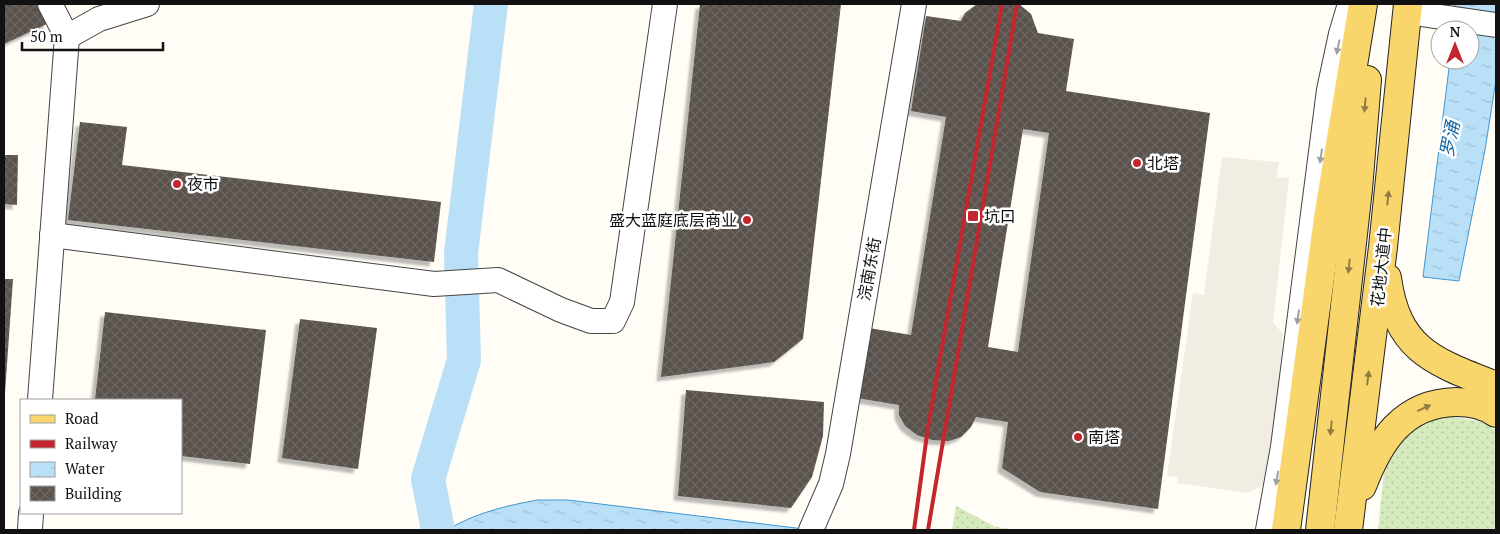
<svg xmlns="http://www.w3.org/2000/svg" width="1500" height="534" viewBox="0 0 1500 534" font-family="'PT Serif','Noto Sans SC',serif">
<style>
.grass{fill:url(#grass-dots)}
.plaza{fill:#f1ede2}
.water{fill:url(#water-ripples);stroke:#3f96cf}
.lines{fill:none;stroke-linecap:round;stroke-linejoin:round}
.river{stroke:#b9e0f7;stroke-width:34}
.building{fill:url(#building-cross-hatch);fill-rule:evenodd;filter:url(#shadow)}
.minor-casing{stroke:#444;stroke-width:26}
.major-casing{stroke:#222;stroke-width:30}
.minor{stroke:#fff;stroke-width:24}
.major{stroke:#f9d66b;stroke-width:28}
.rail{stroke:#c4262e;stroke-width:4}
.oneway{fill:#a0a0a0}
.oneway2{fill:#917d42}
.poi-dot{fill:#c4262e;stroke:#fff;stroke-width:2}
.labels{text-anchor:middle;stroke-width:5;stroke-linejoin:round;paint-order:stroke}
.poi-label{font-size:16px;fill:#111;stroke:#fff;text-anchor:start}
.street-label{font-size:16px;fill:#111;stroke:#fff}
.water-label{font-size:18px;font-style:italic;fill:#1768a6;stroke:#fff}
</style>
<defs>
<pattern id="grass-dots" width="8" height="8" patternUnits="userSpaceOnUse" patternTransform="scale(1.25)"><rect width="8" height="8" fill="#d5ebbd"/><path d="M2 2h.1M6 6h.1" fill="none" stroke="#b6c8a1" stroke-width="1.8" stroke-linecap="round"/></pattern>
<pattern id="water-ripples" width="26" height="14" patternUnits="userSpaceOnUse" patternTransform="scale(1.25)"><rect width="26" height="14" fill="#b9e0f7"/><path d="M2 4q2-2 4 0t4 0M15 11q2-2 4 0t4 0" fill="none" stroke="#9ebfd3"/></pattern>
<pattern id="building-cross-hatch" width="8" height="8" patternUnits="userSpaceOnUse" patternTransform="scale(1.25)"><rect width="8" height="8" fill="#5a524d"/><path d="M0 0l8 8M0 8l8-8" fill="none" stroke="#6d6662"/></pattern>
<filter id="shadow"><feDropShadow dx="-4.5" dy="4.5" stdDeviation="1" flood-color="#0004"/></filter>
</defs>
<rect width="100%" height="100%" fill="#fffdf5"/>
<g class="grass">
<polygon points="1452,417 1480,421 1496,430 1496,530 1378,530 1385,463 1397,441 1421,421"/>
<polygon points="956,506 996,527 1018,530 952,530"/>
</g>
<polygon class="plaza" points="1222,157 1279,162 1277,177 1289,178 1273,322 1283,334 1269,483 1247,493 1177,483 1178,477 1167,476 1193,293 1204,295"/>
<g class="water">
<polygon points="1455,4 1496,4 1496,80 1485,150 1459,281 1423,277 1450,60 1470,60 1470,30 1453,30"/>
<path d="M537,500H568L812,530H447C475,513 505,506 537,500Z"/>
</g>
<g class="lines">
<polyline class="river" points="438,530 428,479 464,360 461,253 491,4"/>
</g>
<g class="building">
<polygon points="4,4 41,4 49,23 4,44"/>
<polygon points="700,4 841,4 803,339 774,362 661,377"/>
<path d="M977,4H1019L1031,14L1038,33L1074,39L1066,91L1210,113L1158,509L1040,492L1002,468L1008,422L976,417L971,427L961,437L949,441L932,440L917,435L905,426L899,415V405L857,398L869,328L911,335L946,117L911,111L926,16L961,21L965,13ZM1023,129L1049,133L1018,352L988,347Z"/>
<polygon points="80,122 127,127 122,165 441,202 434,262 68,220"/>
<polygon points="4,155 18,155 17,205 4,204"/>
<polygon points="4,279 13,279 5,393 4,393"/>
<polygon points="105,312 266,330 250,464 181,456 181,400 95,400"/>
<polygon points="300,319 377,328 358,469 282,458"/>
<polygon points="686,390 824,402 823,436 812,477 791,508 678,496"/>
</g>
<g class="lines">
<defs>
<g id="minor">
<polyline points="1407,12 1496,25"/>
<polyline points="67,37 99,19 147,4"/>
<polyline points="52,235 434,284 498,280 561,310 591,321 613,321 622,302 665,4"/>
<polyline points="40,400 67,37 50,4"/>
<polyline points="30,530 31,513"/>
<polyline points="811,530 831,484 838,454 914,4"/>
<polyline points="1268,530 1283,447 1329,90 1341,34 1350,4"/>
</g>
<g id="major">
<path d="M1387,278C1397,351 1435,362 1496,386"/>
<path d="M1362,486C1379,441 1403,403 1456,402C1469,402 1485,405 1496,413"/>
<polyline points="1286,530 1328,218 1363,4"/>
<polyline points="1320,530 1358,189 1367,80"/>
<polyline points="1348,530 1383,247 1408,4"/>
</g>
</defs>
<use href="#minor" class="minor-casing"/>
<use href="#major" class="major-casing"/>
<use href="#minor" class="minor"/>
<use href="#major" class="major"/>
<g class="rail">
<polyline points="914,530 928,427 1002,4"/>
<polyline points="928,530 1017,4"/>
</g>
</g>
<defs><path id="oneway-solid" d="M-6-.8H1V-3.2L6.5 0L1 3.2V.8H-6Z" transform="scale(1.25)"/></defs>
<g class="oneway">
<use href="#oneway-solid" transform="translate(1338 47) rotate(102)"/>
<use href="#oneway-solid" transform="translate(1321 156) rotate(98)"/>
<use href="#oneway-solid" transform="translate(1298 317) rotate(98)"/>
<use href="#oneway-solid" transform="translate(1277 478) rotate(100)"/>
</g>
<g class="oneway2">
<use href="#oneway-solid" transform="translate(1365 105) rotate(95)"/>
<use href="#oneway-solid" transform="translate(1388 198) rotate(-84)"/>
<use href="#oneway-solid" transform="translate(1349 266) rotate(96)"/>
<use href="#oneway-solid" transform="translate(1368 378) rotate(-83)"/>
<use href="#oneway-solid" transform="translate(1424 408) rotate(-24)"/>
<use href="#oneway-solid" transform="translate(1331 428) rotate(96)"/>
</g>
<g class="poi-dot">
<circle cx="1137" cy="163" r="5"/>
<circle cx="177" cy="184" r="5"/>
<rect x="967" y="210" width="12" height="12" rx="2.5"/>
<circle cx="747" cy="220" r="5"/>
<circle cx="1078" cy="437" r="5"/>
</g>
<g class="labels">
<g class="poi-label">
<text x="1147" y="169">北塔</text>
<text x="187" y="190">夜市</text>
<text x="984" y="222">坑口</text>
<text x="737" y="226" text-anchor="end">盛大蓝庭底层商业</text>
<text x="1088" y="443">南塔</text>
</g>
<g class="street-label">
<text transform="translate(1381 267) rotate(-84)" y="6">花地大道中</text>
<text transform="translate(869 269) rotate(-80)" y="6">浣南东街</text>
</g>
<g class="water-label">
<text transform="translate(1450 139) rotate(-79)" y="6">罗涌</text>
</g>
</g>
<rect width="1500" height="534" fill="none" stroke="#111111" stroke-width="10"/>
<rect x="20" y="399" width="162" height="115" fill="#ffffff" stroke="#a0a0a0"/>
<rect x="30" y="415" width="25" height="8" fill="#f9d66b" stroke="#a0a0a0"/>
<text x="65" y="424" font-size="15" fill="#111111">Road</text>
<rect x="30" y="440" width="25" height="8" fill="#c4262e" stroke="#a0a0a0"/>
<text x="65" y="449" font-size="15" fill="#111111">Railway</text>
<rect x="30" y="462" width="25" height="15" fill="url(#water-ripples)" stroke="#a0a0a0"/>
<text x="65" y="474" font-size="15" fill="#111111">Water</text>
<rect x="30" y="486" width="25" height="15" fill="url(#building-cross-hatch)" stroke="#a0a0a0"/>
<text x="65" y="499" font-size="15" fill="#111111">Building</text>
<g transform="translate(1455 45)"><circle r="24" fill="#ffffff" stroke="#a0a0a0"/>
<path d="M0-4L9 19L0 12L-9 19Z" fill="#c4262e"/>
<text y="-8" font-size="14" font-weight="bold" text-anchor="middle" fill="#111111">N</text>
</g>
<path d="M22 42v8h141v-8" fill="none" stroke="#111111" stroke-width="2.5"/>
<text x="30" y="42" font-size="15" fill="#111111" stroke="#ffffff" stroke-width="4" paint-order="stroke">50 m</text>
</svg>
